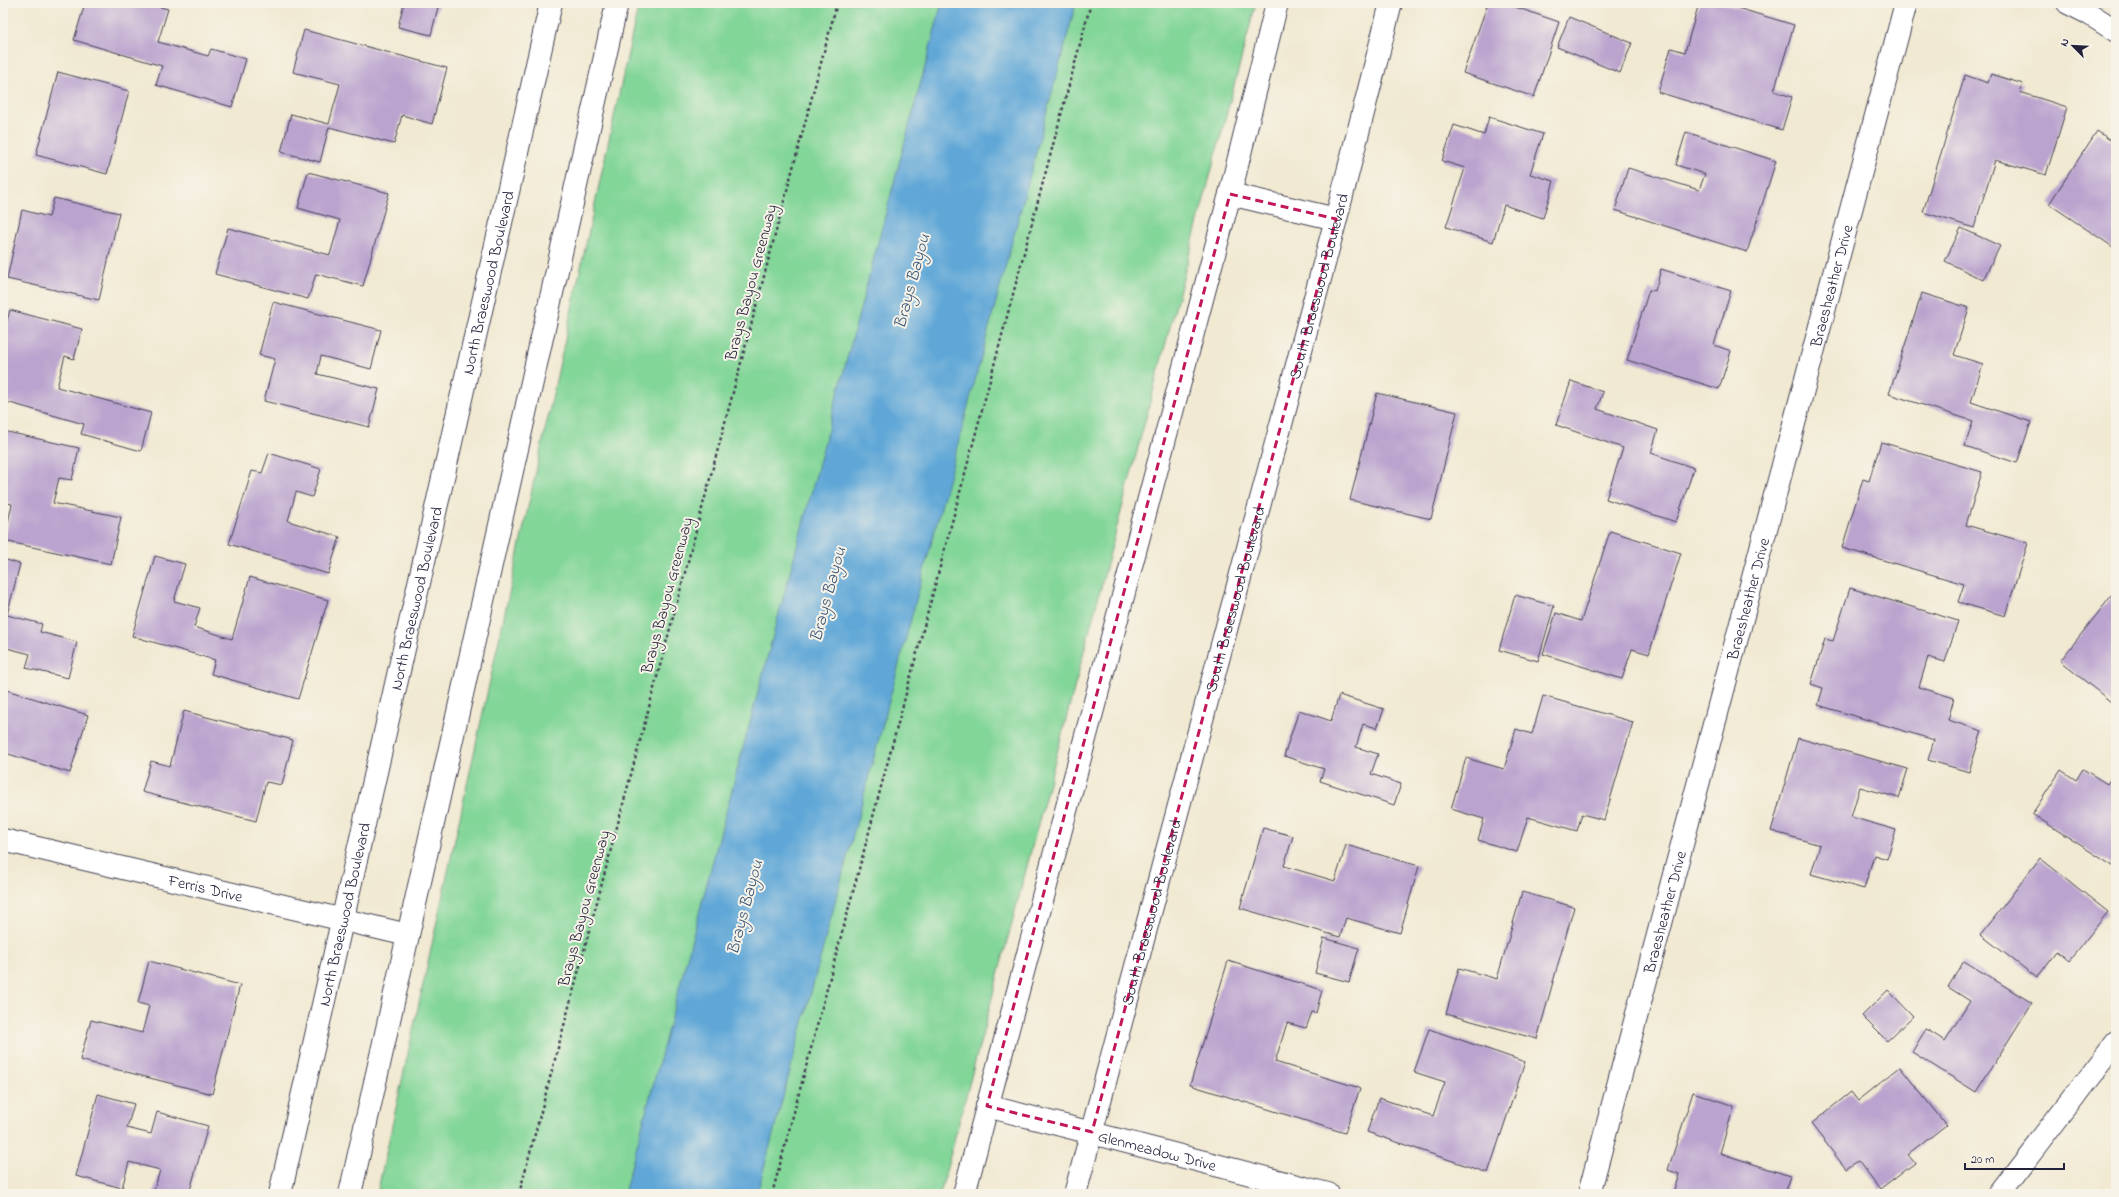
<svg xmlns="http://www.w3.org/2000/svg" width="2119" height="1197" viewBox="0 0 2119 1197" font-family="'Indie Flower',sans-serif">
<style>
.green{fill:#82d698;stroke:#527c6a}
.water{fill:#61a7d7;stroke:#426489}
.building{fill:#baa3ce}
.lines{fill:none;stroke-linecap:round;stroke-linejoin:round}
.street-casing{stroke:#414052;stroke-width:24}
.secondary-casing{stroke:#414052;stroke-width:24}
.path{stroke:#414052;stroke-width:2.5;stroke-dasharray:3 3;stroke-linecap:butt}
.street{stroke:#fff;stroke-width:22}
.secondary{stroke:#fff;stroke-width:22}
.marked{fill:none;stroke:#c2185b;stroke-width:3;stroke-dasharray:8 5;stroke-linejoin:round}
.labels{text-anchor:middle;stroke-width:4;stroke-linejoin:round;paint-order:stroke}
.street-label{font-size:16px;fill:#22223b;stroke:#f7f3e8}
.water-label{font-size:17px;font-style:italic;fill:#3b5779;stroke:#f7f3e8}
</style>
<rect width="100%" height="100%" fill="#f7f3e8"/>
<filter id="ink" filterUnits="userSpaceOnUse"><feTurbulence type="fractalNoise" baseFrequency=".025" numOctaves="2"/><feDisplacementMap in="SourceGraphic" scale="8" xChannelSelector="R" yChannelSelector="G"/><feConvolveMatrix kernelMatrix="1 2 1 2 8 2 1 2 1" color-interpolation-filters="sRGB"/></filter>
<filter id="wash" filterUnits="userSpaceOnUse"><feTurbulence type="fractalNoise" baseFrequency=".012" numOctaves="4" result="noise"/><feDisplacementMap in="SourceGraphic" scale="16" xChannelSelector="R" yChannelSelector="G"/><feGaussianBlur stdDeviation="0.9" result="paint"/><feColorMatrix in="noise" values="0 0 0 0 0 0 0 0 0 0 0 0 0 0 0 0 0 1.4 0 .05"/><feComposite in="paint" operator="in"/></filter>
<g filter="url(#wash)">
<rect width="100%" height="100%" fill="#f1e9d2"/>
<polygon class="green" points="639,3 1256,3 940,1194 377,1194"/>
<polygon class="water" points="942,3 1076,3 757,1194 624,1194"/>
<g id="blocks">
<g class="building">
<polygon points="85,3 154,3 153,5 168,9 158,42 208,56 211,49 246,59 232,107 156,85 162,66 74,40"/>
<polygon points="404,3 439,3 431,35 398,27"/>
<polygon points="1488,3 1504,3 1559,22 1534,97 1463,73"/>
<polygon points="1699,3 1721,3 1794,25 1774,91 1792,97 1782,130 1658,92 1671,48 1685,52"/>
<polygon points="1569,17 1632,43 1620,73 1557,47"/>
<polygon points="304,30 447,68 432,124 402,115 394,144 329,127 320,162 281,152 291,114 329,124 340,84 293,72"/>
<polygon points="58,72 129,91 107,174 36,155"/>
<polygon points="1991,74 2023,84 2020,92 2067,107 2046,175 1995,160 1974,228 1923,212 1965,75 1988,83"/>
<polygon points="1489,117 1543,134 1530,174 1554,181 1543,218 1504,205 1493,242 1446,227 1465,168 1442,161 1454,125 1484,135"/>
<polygon points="2097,131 2116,144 2116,249 2049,204"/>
<polygon points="1686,132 1776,161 1747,252 1615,210 1628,168 1699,190 1705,174 1676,165"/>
<polygon points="308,172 389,193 363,286 316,274 308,299 215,274 228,228 330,255 340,220 298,208"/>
<polygon points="54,198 119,213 99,300 7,279 22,210 49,217"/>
<polygon points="1961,228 2000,246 1983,280 1945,261"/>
<polygon points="1661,269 1731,291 1714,345 1731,351 1719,389 1627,360 1649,290 1655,291"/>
<polygon points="1922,293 1969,308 1954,355 1983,364 1971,402 2031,422 2017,463 1965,446 1973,421 1889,394"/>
<polygon points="273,302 381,330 371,369 321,356 317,374 379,389 369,427 264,401 275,359 259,355"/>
<polygon points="10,310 82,329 74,359 65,356 57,387 151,413 141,451 81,434 84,424 3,401 3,335"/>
<polygon points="1571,381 1603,392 1597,409 1658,430 1651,453 1694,468 1676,522 1606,499 1623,448 1556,425"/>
<polygon points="1377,393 1457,412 1431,519 1350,500"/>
<polygon points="3,431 79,448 72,480 59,478 53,503 121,517 111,564 4,541 12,504 3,502"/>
<polygon points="1881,442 1982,472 1966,525 2028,543 2005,616 1958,602 1964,584 1842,548 1863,479 1869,481"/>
<polygon points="269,453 321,469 312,497 296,492 288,521 340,537 328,574 229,544 252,471 262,473"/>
<polygon points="1610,531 1681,553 1649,654 1632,649 1622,679 1543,654 1556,613 1581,621"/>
<polygon points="155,556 185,564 174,601 200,608 194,627 232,639 250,577 328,600 298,699 211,674 215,660 132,636"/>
<polygon points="3,559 20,564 7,615 42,624 40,632 77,642 68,678 26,668 30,654 3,647"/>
<polygon points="1850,588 1958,621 1945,662 1928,657 1919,687 1954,698 1948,720 1982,731 1969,772 1928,760 1934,740 1818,705 1823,688 1811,684 1825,639 1833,641"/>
<polygon points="2116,590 2116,706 2060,661"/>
<polygon points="1515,595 1554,606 1538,661 1499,650"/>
<polygon points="3,689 88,715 70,773 5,753 3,759"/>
<polygon points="1339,695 1384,709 1377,728 1363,724 1356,747 1378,754 1371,774 1401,784 1394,805 1320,781 1324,769 1284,756 1299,710 1331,721"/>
<polygon points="1543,696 1633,722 1604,820 1582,814 1577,831 1528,817 1517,852 1478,840 1484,819 1451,809 1466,758 1504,769 1516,729 1532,734"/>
<polygon points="184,711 293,740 282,785 266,782 256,821 142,792 151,761 170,766"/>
<polygon points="1798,738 1908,769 1899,798 1860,787 1851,817 1896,830 1887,859 1874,855 1864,889 1811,874 1820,845 1771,831"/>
<polygon points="2083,769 2107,784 2116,771 2116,868 2032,814 2061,770 2076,780"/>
<polygon points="1263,828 1293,836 1284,866 1335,881 1346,845 1419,866 1400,933 1346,918 1340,937 1240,908"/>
<polygon points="2040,858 2108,912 2069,961 2057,951 2037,978 1981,935"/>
<polygon points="1522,892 1574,907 1537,1039 1446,1014 1459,968 1497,979"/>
<polygon points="1324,938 1359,948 1349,982 1315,973"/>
<polygon points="149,961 240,985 212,1094 80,1060 91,1020 142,1033 149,1006 138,1003"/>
<polygon points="1228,961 1322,990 1316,1013 1312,1012 1306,1028 1287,1023 1275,1062 1360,1088 1345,1133 1190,1085"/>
<polygon points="1964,961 2032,1003 1976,1092 1912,1052 1926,1029 1945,1041 1970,1001 1948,987"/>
<polygon points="1888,990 1913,1016 1887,1041 1862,1016"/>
<polygon points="1429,1029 1525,1062 1488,1173 1367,1132 1379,1098 1433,1116 1445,1082 1414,1072"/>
<polygon points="1900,1067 1946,1125 1908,1155 1915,1163 1880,1190 1858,1161 1846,1169 1811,1124 1851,1092 1858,1101"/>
<polygon points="1693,1092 1734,1106 1720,1153 1790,1176 1784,1194 1673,1194 1679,1174 1668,1170"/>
<polygon points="98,1094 134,1104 127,1128 151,1134 157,1112 208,1126 189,1194 153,1194 160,1170 129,1162 122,1188 76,1176"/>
</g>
</g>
</g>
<g filter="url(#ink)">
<use href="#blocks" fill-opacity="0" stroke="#414052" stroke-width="1"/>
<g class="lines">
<defs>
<g id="street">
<polyline points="2068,3 2088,13 2116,31"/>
<path id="s1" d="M3,840L408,935"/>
<path id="s2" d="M987,1106L1328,1194"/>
<path id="s3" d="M1589,1194L1906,3"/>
<polyline points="1999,1194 2116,1042"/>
</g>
<g id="secondary">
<polyline points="1230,194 1336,219"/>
<path id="s4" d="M280,1194L551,3"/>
<polyline points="350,1194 617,3"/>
<polyline points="964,1194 1230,194 1277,3"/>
<path id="s5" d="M1075,1194L1336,219L1391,3"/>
</g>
</defs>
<use href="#street" class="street-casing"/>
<use href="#secondary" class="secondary-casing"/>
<g class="path">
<polyline points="519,1194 837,3"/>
<polyline points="772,1194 1091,3"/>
</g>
<use href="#street" class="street"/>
<use href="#secondary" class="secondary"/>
</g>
</g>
<path class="marked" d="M1230,194L1336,219L1092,1132L987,1106Z"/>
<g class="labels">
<g class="street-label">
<text dy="6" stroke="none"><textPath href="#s4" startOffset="935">North Braeswood Boulevard</textPath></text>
<text transform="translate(750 282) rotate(-75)" y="6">Brays Bayou Greenway</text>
<text dy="6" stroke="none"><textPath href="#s3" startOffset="940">Braesheather Drive</textPath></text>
<text dy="6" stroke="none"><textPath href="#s5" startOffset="940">South Braeswood Boulevard</textPath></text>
<text transform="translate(666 595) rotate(-75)" y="6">Brays Bayou Greenway</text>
<text dy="6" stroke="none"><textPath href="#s4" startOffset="611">North Braeswood Boulevard</textPath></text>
<text dy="6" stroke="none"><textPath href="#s3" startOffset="616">Braesheather Drive</textPath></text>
<text dy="6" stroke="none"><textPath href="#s5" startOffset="616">South Braeswood Boulevard</textPath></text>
<text dy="6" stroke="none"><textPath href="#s1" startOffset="208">Ferris Drive</textPath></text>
<text transform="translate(583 908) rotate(-75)" y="6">Brays Bayou Greenway</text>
<text dy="6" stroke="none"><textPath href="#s5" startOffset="292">South Braeswood Boulevard</textPath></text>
<text dy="6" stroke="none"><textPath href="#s3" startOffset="292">Braesheather Drive</textPath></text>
<text dy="6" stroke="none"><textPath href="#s4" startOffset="287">North Braeswood Boulevard</textPath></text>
<text dy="6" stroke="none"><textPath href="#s2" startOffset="176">Glenmeadow Drive</textPath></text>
</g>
<g class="water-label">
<text transform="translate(911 281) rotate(-75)" y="6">Brays Bayou</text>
<text transform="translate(827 594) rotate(-75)" y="6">Brays Bayou</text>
<text transform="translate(744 907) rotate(-75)" y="6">Brays Bayou</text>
</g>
</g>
<rect width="2119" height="1197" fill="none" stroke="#f7f3e8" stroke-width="16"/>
<g transform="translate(2073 46) rotate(294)" stroke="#f7f3e8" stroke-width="3" paint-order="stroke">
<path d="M0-3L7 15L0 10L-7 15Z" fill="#22223b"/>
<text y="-6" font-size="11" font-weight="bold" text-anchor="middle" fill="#22223b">N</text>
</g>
<path d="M1965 1163v6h99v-6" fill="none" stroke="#22223b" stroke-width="2"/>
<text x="1971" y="1163" font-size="12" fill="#22223b" stroke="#f7f3e8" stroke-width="3" paint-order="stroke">20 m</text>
</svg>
